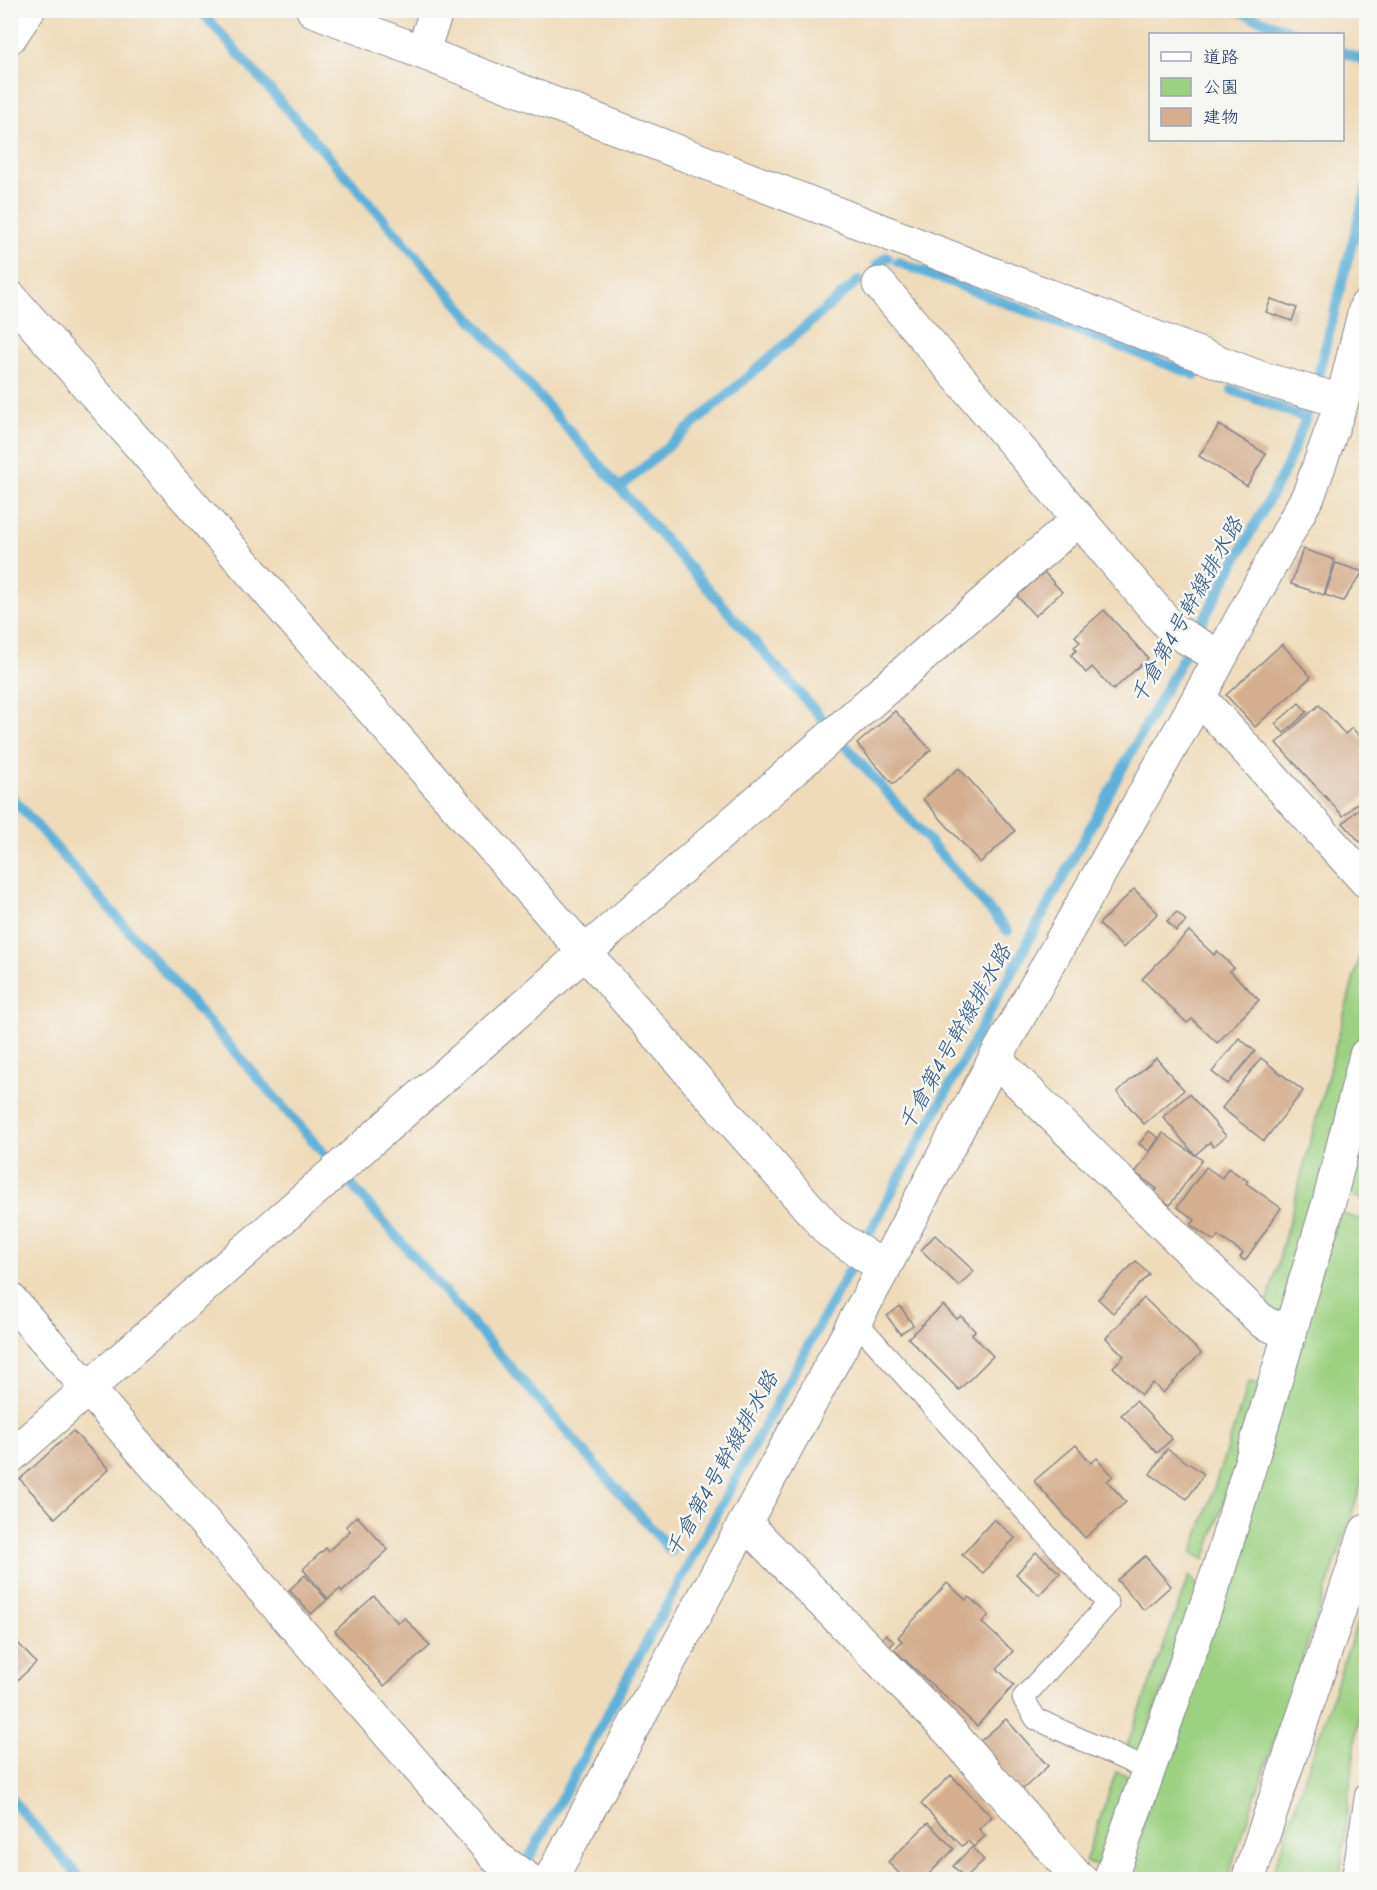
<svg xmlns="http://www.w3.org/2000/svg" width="1377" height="1890" viewBox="0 0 1377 1890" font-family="'Comic Neue','Klee One',sans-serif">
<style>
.green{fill:#9dd182;stroke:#5c8070;stroke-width:1.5}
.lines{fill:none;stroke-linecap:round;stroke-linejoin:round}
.stream{stroke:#5eb1d9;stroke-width:10}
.building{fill:#d4ae8f}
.lane-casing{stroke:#85858c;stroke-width:23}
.street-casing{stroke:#85858c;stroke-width:35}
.secondary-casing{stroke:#85858c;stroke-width:35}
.lane{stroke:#fff;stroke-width:21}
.street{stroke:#fff;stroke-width:33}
.secondary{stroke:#fff;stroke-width:33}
.labels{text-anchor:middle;stroke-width:5;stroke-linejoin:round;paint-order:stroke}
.water-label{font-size:22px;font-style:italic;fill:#2f5683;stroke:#f6f6f2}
</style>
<rect width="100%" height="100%" fill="#f6f6f2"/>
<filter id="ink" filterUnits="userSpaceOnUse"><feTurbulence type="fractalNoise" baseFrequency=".0167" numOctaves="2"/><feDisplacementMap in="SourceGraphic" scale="12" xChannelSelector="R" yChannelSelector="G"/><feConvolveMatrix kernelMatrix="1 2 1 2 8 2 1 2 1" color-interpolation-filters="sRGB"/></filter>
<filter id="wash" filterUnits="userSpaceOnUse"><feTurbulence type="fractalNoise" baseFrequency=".008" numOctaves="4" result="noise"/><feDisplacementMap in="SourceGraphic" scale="24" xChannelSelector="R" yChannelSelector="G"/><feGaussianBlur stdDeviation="1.35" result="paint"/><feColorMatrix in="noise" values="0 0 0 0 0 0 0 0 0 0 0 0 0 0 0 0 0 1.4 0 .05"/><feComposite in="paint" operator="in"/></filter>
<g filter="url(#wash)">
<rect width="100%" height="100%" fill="#efdbba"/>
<g class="green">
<polygon points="1366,932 1366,1012 1290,1305 1278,1313 1266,1308"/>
<polygon points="1366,1105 1366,1200 1344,1194"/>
<polygon points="1339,1213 1366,1221 1366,1466 1355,1505 1227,1879 1125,1880"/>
<polygon points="1249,1382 1264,1385 1205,1559 1192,1554"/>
<polygon points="1189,1576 1201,1589 1139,1752 1127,1746"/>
<polygon points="1366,1596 1366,1667 1350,1784 1340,1879 1271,1879"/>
<polygon points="1116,1772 1127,1776 1135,1786 1112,1857 1097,1866 1085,1862"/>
</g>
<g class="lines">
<g class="stream">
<polyline points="200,10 825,722"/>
<polyline points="1235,10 1298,34"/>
<polyline points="1342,52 1366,61"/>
<polyline points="898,262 1195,375"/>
<polyline points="877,265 886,257 888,258"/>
<polyline points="1232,390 1306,418"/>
<polyline points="620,488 859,280"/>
<polyline points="846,746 1008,931"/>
<polyline points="10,795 326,1156"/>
<polyline points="348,1181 671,1551"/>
<polyline points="10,1798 82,1880"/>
<polyline points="522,1871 1286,468 1309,410 1366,190"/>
</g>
</g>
<g id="blocks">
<g class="building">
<polygon points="1271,299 1297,308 1292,321 1266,312"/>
<polygon points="1219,425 1266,454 1247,486 1199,456"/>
<polygon points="1303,549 1335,560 1324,595 1291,584"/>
<polygon points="1336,563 1363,572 1343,601 1325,595"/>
<polygon points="1044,572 1062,592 1035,616 1017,596"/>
<polygon points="1104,610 1148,658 1113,690 1092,667 1086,673 1071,655 1077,650 1074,647 1080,642 1075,636"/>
<polygon points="1282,644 1311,677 1255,727 1226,695"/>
<polygon points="1299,703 1307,712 1284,733 1275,724"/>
<polygon points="1319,705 1345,734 1352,728 1366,743 1366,747 1361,752 1366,758 1366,795 1343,816 1276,743"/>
<polygon points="895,711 931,750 893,784 857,744"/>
<polygon points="959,768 1015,831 980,863 923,799"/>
<polygon points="1366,802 1366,836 1360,842 1343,823"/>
<polygon points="1134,889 1158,913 1123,948 1099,924"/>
<polygon points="1177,912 1186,921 1176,931 1167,921"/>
<polygon points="1189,931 1214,955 1217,951 1234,968 1230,971 1259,1000 1217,1043 1192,1019 1187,1023 1142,979"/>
<polygon points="1239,1038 1255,1051 1228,1084 1212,1072"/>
<polygon points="1156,1058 1184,1090 1144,1124 1117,1092"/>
<polygon points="1261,1058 1303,1091 1264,1141 1222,1108"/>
<polygon points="1189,1094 1226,1136 1213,1147 1210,1142 1195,1155 1163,1117"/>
<polygon points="1149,1131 1159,1138 1149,1151 1139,1144"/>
<polygon points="1163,1133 1202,1160 1170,1205 1153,1194 1157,1189 1135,1173"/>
<polygon points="1206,1167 1222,1178 1228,1168 1248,1181 1246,1183 1281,1208 1245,1261 1240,1257 1243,1253 1218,1236 1214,1241 1191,1225 1195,1220 1177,1207"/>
<polygon points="935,1235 974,1271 959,1286 921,1250"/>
<polygon points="1136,1261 1149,1274 1113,1313 1098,1299"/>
<polygon points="1144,1298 1201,1353 1163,1393 1153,1383 1141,1395 1113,1367 1124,1356 1106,1338"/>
<polygon points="943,1305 957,1319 961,1316 975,1331 972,1334 993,1356 959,1390 908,1338"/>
<polygon points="900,1306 913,1325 900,1334 887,1316"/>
<polygon points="1136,1401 1172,1439 1157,1453 1121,1415"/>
<polygon points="73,1431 109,1469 55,1518 20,1479"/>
<polygon points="1076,1445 1091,1463 1097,1458 1113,1476 1107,1481 1126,1502 1085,1538 1034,1481"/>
<polygon points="1167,1449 1204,1474 1187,1499 1150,1474"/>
<polygon points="357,1516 388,1550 342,1592 340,1589 328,1599 303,1569 326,1548 328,1551 350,1531 346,1526"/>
<polygon points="994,1519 1015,1538 983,1573 962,1555"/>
<polygon points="1036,1552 1060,1573 1039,1595 1016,1574"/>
<polygon points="1145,1556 1171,1586 1144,1610 1117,1580"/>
<polygon points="305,1575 327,1600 311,1614 289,1590"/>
<polygon points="947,1583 966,1600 969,1597 989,1615 982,1623 1013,1651 997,1669 1014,1685 977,1726 894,1650 902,1641 898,1637"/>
<polygon points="374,1596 398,1623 405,1618 430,1646 384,1686 335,1631"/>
<polygon points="10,1634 36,1663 10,1687"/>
<polygon points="886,1634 894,1642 889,1648 881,1640"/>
<polygon points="1006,1719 1048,1766 1021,1791 978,1743"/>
<polygon points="951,1775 992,1817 979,1829 985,1836 974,1847 968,1841 962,1846 921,1804"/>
<polygon points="928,1823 954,1849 923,1880 906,1880 888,1862"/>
<polygon points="972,1847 984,1860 965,1878 953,1866"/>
</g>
</g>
</g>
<g filter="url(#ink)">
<use href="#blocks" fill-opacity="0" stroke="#85858c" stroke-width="1.5"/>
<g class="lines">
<defs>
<g id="lane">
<polyline points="855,1320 1108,1604 1023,1698 1036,1719 1148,1770"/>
<polyline points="1352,1880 1366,1793"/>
</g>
<g id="street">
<polyline points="313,10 1260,378 1342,401"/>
<polyline points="422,52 437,10"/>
<polyline points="879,284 1173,630 1220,657"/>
<polyline points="10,297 830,1232 884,1268"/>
<polyline points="1199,697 1366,881"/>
<polyline points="995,1059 1263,1322 1290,1334"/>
<polyline points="10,1299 497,1858 529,1880"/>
<polyline points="10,1457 1079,519"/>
<polyline points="745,1523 951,1733 1078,1878 1081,1880"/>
<polyline points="550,1880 884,1268 995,1059 1199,697 1309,494 1342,401 1366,306"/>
<polyline points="1110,1880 1217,1575 1329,1202 1366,1055"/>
<polyline points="1248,1880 1366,1531"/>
</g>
<polyline id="secondary" points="10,37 28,10"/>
</defs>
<use href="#lane" class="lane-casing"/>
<use href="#street" class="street-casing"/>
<use href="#secondary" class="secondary-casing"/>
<use href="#lane" class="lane"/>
<use href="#street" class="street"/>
<use href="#secondary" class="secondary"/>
</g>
</g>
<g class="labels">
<g class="water-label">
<text transform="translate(1186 610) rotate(-61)" y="8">千倉第4号幹線排水路</text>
<text transform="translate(954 1037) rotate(-61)" y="8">千倉第4号幹線排水路</text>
<text transform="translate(721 1464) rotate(-61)" y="8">千倉第4号幹線排水路</text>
</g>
</g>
<rect width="1377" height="1890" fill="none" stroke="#f6f6f2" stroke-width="36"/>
<rect x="1149" y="33" width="195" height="108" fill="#f6f6f2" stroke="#9ea6b7" stroke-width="1.5"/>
<rect x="1161" y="52" width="30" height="9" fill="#ffffff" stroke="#9ea6b7" stroke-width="1.5"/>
<text x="1203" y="63" font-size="18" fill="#1b2f5e">道路</text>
<rect x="1161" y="78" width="30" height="18" fill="#9dd182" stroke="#9ea6b7" stroke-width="1.5"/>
<text x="1203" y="93" font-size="18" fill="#1b2f5e">公園</text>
<rect x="1161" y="108" width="30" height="18" fill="#d4ae8f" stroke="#9ea6b7" stroke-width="1.5"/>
<text x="1203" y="123" font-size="18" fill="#1b2f5e">建物</text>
</svg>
